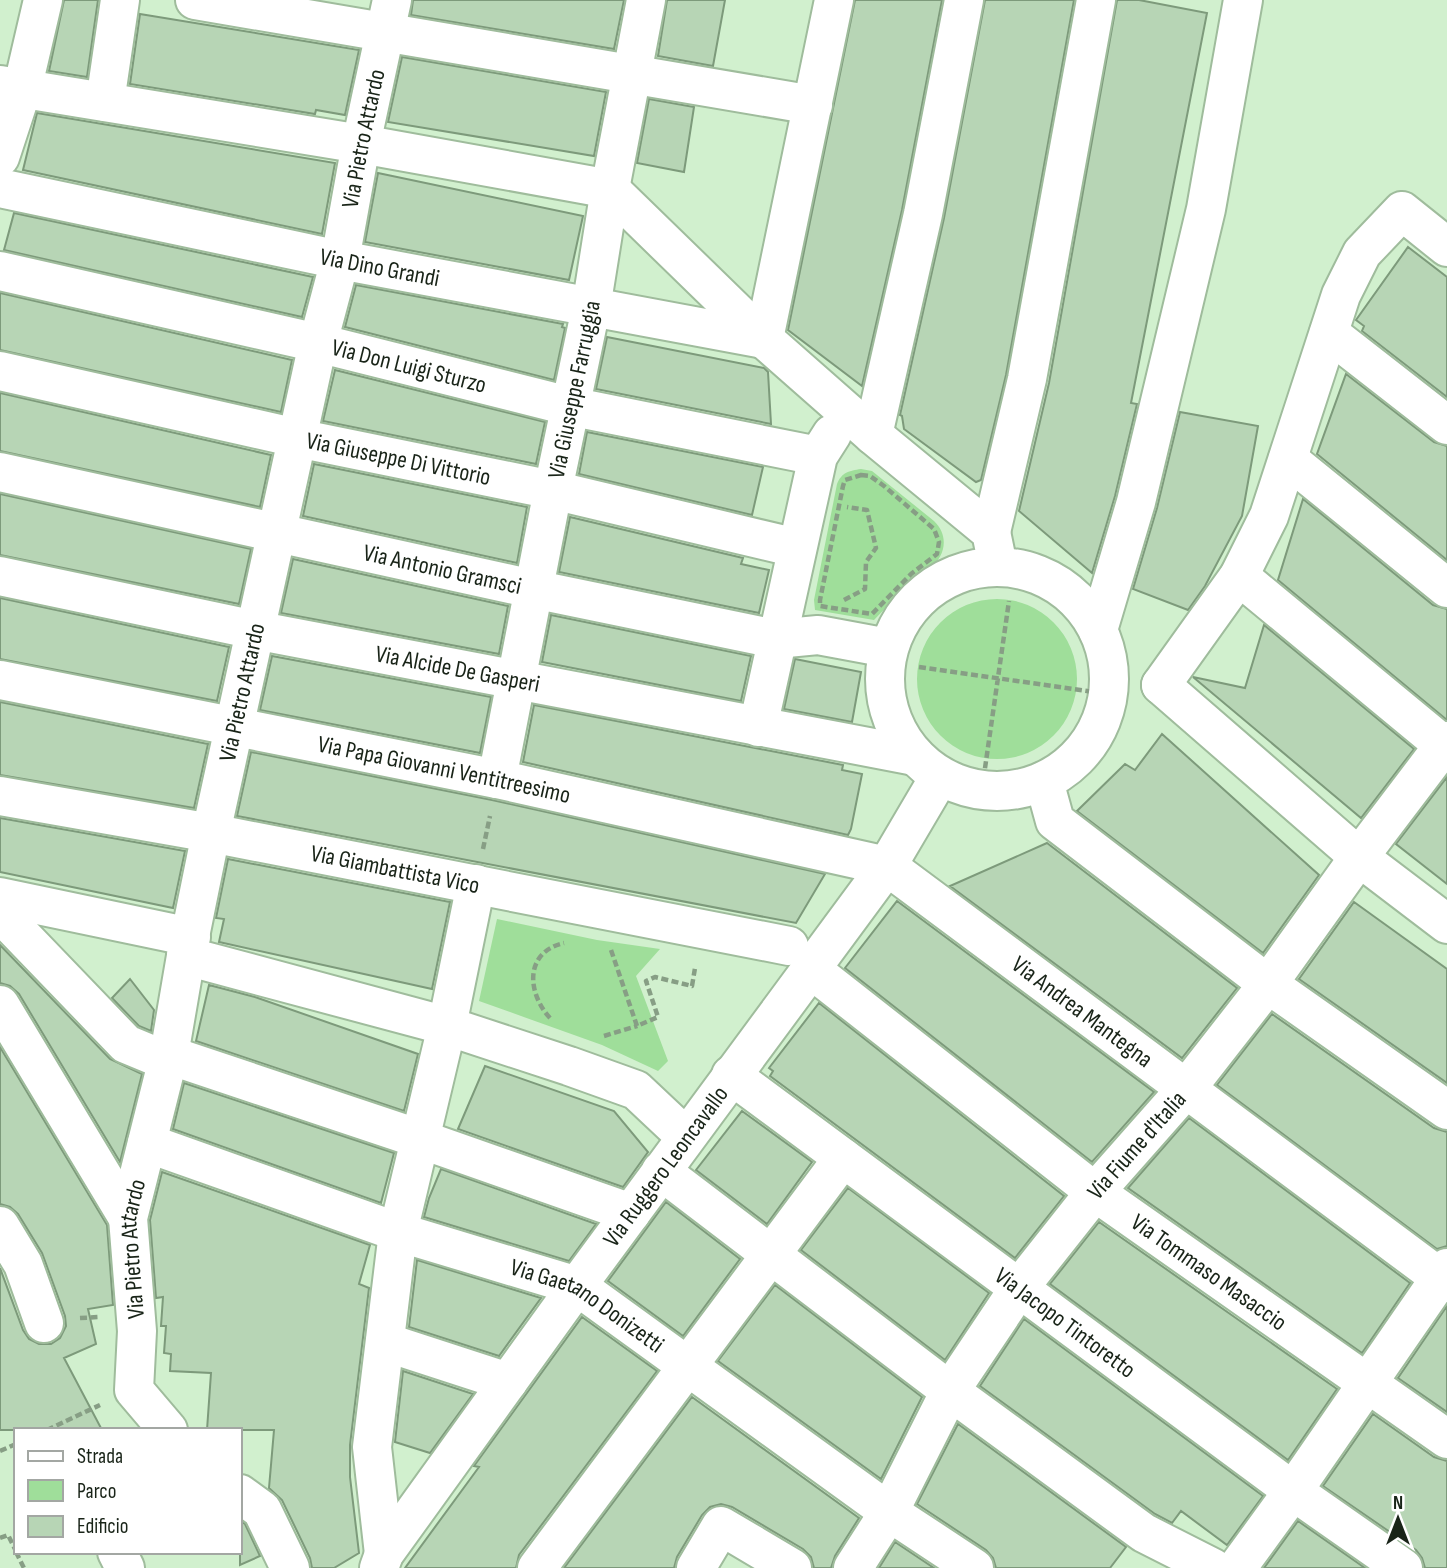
<svg xmlns="http://www.w3.org/2000/svg" width="1447" height="1568" viewBox="0 0 1447 1568" font-family="'Sofia Sans Condensed',sans-serif">
<style>
.green{fill:#9fde9a}
.building{fill:#b7d5b5;stroke:#7d9a7b;stroke-width:2}
.lines{fill:none;stroke-linecap:round;stroke-linejoin:round}
.minor-casing{stroke:#9fbc9c;stroke-width:42}
.path{stroke:#879e85;stroke-width:4.5;stroke-dasharray:7 3.5;stroke-linecap:butt}
.minor{stroke:#fff;stroke-width:38}
.labels{text-anchor:middle;dominant-baseline:central;stroke-width:5;stroke-linejoin:round;paint-order:stroke}
.street-label{font-size:24px;fill:#192418;stroke:#fff}
</style>
<rect width="100%" height="100%" fill="#d1f0ce"/>
<path class="green" d="M861 469 872 471 934 521C949 535 946 556 930 568 925 572 918 575 912 580 899 593 887 607 874 620L815 610 814 600 837 484C842 472 849 471 861 469Z
M917 679a80 80 0 1 1 160 0a80 80 0 1 1-160 0Z
M497 919 597 940 660 949 636 976 668 1061 658 1071 602 1045 479 1001Z"/>
<path class="building" d="M64 0H98L87 77 49 71Z
M413 0H624L614 49 411 15Z
M667 0H725L713 66 658 56Z
M855 0H942L902 210 862 386 788 330Z
M985 0H1074L1006 375 981 480 976 482 904 429 902 416 900 415 944 218Z
M1117 0H1139L1207 13 1131 403 1137 404 1115 496 1092 573 1019 511 1049 383Z
M140 14 359 50 345 115 316 110 315 114 130 84Z
M402 57 606 92 594 156 388 122Z
M649 99 694 107 684 172 637 163Z
M37 113 335 163 322 234 23 170Z
M378 173 583 216 569 280 365 242Z
M14 213 313 277 302 317 4 250Z
M1408 247 1447 277V397L1362 331 1364 326 1356 320Z
M356 285 563 324 562 327 565 328 554 380 345 327Z
M0 293 292 360 281 412 0 350Z
M607 337 764 368 768 372 771 424 596 389Z
M335 370 545 422 536 464 323 421Z
M1346 374 1434 442 1447 446V560L1317 454Z
M0 393 271 455 260 507 0 451Z
M1180 412 1258 426 1242 516 1205 586 1188 610 1133 589 1157 508Z
M587 432 763 467 752 515 579 474Z
M314 464 527 507 517 563 303 516Z
M0 494 251 549 239 604 0 555Z
M1303 499 1433 605 1447 609V720L1278 580Z
M570 517 743 558 741 564 769 570 759 613 559 572Z
M293 559 508 606 499 654 281 613Z
M0 598 229 647 217 701 0 659Z
M551 615 751 656 741 701 542 662Z
M1264 625 1414 749 1361 818 1193 677 1245 688Z
M272 656 491 697 480 753 260 710Z
M795 659 861 672 852 722 784 709Z
M0 702 208 744 194 808 0 775Z
M534 705 843 765 842 770 862 774 851 829 848 835 523 762Z
M1162 734 1319 875 1263 953 1077 811 1125 764 1135 770Z
M251 752 492 800 825 874 796 923 237 816Z
M1447 777V884L1396 844Z
M0 818 185 851 173 908 0 872Z
M1047 843 1237 988 1182 1058 950 886Z
M228 859 450 902 432 989 219 942 224 919 216 918Z
M897 901 1154 1092 1092 1162 845 968Z
M1354 902 1447 969V1083L1299 979Z
M0 945 110 1059 142 1074 120 1162 19 994 10 986 0 983Z
M130 979 154 1010 151 1031 139 1026 112 998Z
M209 985 255 997 418 1054 404 1111 196 1041Z
M819 1003 1064 1196 1015 1258 770 1076 773 1071 769 1068Z
M1272 1014 1434 1128 1447 1132V1246L1437 1249 1217 1085Z
M0 1047 107 1225 113 1305 88 1309 96 1344 64 1358 102 1430H0V1268L23 1330 29 1339 39 1344H51L60 1338 66 1326 65 1316 42 1253 18 1214 10 1207 0 1204Z
M485 1066 614 1111 648 1152 623 1187 458 1129Z
M184 1083 394 1153 381 1203 173 1129Z
M742 1111 812 1162 767 1224 696 1170Z
M1189 1118 1410 1283 1362 1353 1128 1188Z
M441 1169 596 1224 569 1261 424 1217 429 1198Z
M162 1172 370 1245 359 1284 369 1288 350 1445V1477L359 1553 334 1568H312L310 1558 282 1500 269 1488 274 1430H207L211 1373 170 1371 171 1354 164 1353 166 1326H161L163 1297 156 1298 150 1220Z
M848 1188 989 1293 945 1360 801 1250Z
M666 1202 740 1259 683 1336 608 1281Z
M1099 1222 1337 1389 1288 1460 1050 1284Z
M417 1260 541 1298 499 1356 409 1327Z
M775 1285 922 1397 881 1479 718 1361Z
M1447 1306V1412L1398 1378Z
M582 1317 657 1371 519 1555 516 1568H405L479 1467 474 1466Z
M1024 1319 1263 1496 1227 1545 1181 1511 1172 1523 1155 1514 980 1386Z
M403 1371 473 1394 430 1453 395 1442Z
M692 1397 859 1518 835 1556 831 1568H814L811 1557 803 1549 732 1507 721 1504 710 1507 702 1515 677 1557 674 1568H564Z
M1373 1414 1434 1457 1447 1461V1568H1425L1422 1558 1416 1550 1323 1486Z
M958 1424 1126 1547 1110 1568H996L993 1558 986 1550 917 1504Z
M240 1521 245 1524 260 1556 240 1565Z
M1298 1521 1365 1568H1264Z
M895 1542 934 1568H879Z"/>
<g class="lines">
<defs>
<g id="minor">
<path d="M195 0 813 105"/>
<path d="M0 85 361 144 610 189 764 339 873 435 991 532 998 566"/>
<path d="M105 102 120 0"/>
<path d="M0 157 22 90 43 0"/>
<path id="s1" d="M0 188 340 260 764 339 834 0"/>
<path id="s2" d="M0 271 318 343 569 406 818 456"/>
<path d="M1329 333 1447 425"/>
<path id="s3" d="M0 371 297 438 553 490 797 548"/>
<path d="M873 435 923 214 964 0"/>
<path d="M1288 459 1447 588"/>
<path id="s4" d="M0 472 533 589 776 639 818 635 888 648"/>
<path d="M991 532 1027 379 1096 0"/>
<circle cx="997" cy="679" r="112"/>
<path id="s5" d="M0 576 255 630 915 756"/>
<path d="M1239 576 1447 748"/>
<path d="M1098 630 1136 502 1206 209 1243 0"/>
<path id="s6" d="M0 680 497 779 887 866 1447 1283"/>
<path d="M1161 685 1239 576 1269 516 1341 295 1362 253 1402 211 1447 247"/>
<path d="M1161 685 1359 857 1447 924"/>
<path d="M758 727 818 456 832 434"/>
<path id="s7" d="M497 779 553 490 591 308 610 189 646 0"/>
<path d="M1044 781 1055 821 1268 984 1447 1110"/>
<path id="s8" d="M0 796 211 833 789 946"/>
<path d="M0 897 191 937"/>
<path d="M0 913 126 1044 167 1061"/>
<path d="M186 956 447 1026 569 1066 636 1090 686 1137"/>
<path id="s9" d="M812 970 1095 1192 1447 1439"/>
<path d="M0 1005 128 1218"/>
<path d="M169 1055 420 1139 631 1213"/>
<path id="s10" d="M731 1075 1293 1491 1403 1568"/>
<path id="s11" d="M147 1143 398 1232 577 1286 889 1512 974 1568"/>
<path d="M661 1171 950 1391 1144 1533 1213 1568"/>
<path d="M0 1226 23 1264 44 1323"/>
<path d="M385 1342 508 1382"/>
<path id="s12" d="M168 1430 134 1390 137 1331 128 1218 169 1055 186 956 211 833 318 343 340 260 361 144 392 0"/>
<path d="M240 1494 262 1510 290 1568"/>
<path d="M117 1552 125 1568"/>
<path d="M384 1554 372 1447 398 1232 447 1026 476 884"/>
<path id="s13" d="M379 1568 384 1554 577 1286 887 866 940 776"/>
<path d="M537 1568 843 1158"/>
<path d="M696 1568 721 1526 792 1568"/>
<path id="s14" d="M853 1568 889 1512 950 1391 1019 1288 1095 1192 1186 1089 1268 984 1359 857 1447 741"/>
<path d="M1237 1568 1293 1491 1447 1268"/>
</g>
</defs>
<use href="#minor" class="minor-casing"/>
<path class="path" d="M861 475 870 476 884 486 934 529 939 542 937 554 911 574 872 614 820 606V600L843 486 845 480Z
M844 600 865 589 866 562 876 548 867 510 847 507
M919 667 1108 694
M982 789 1009 601
M483 849 490 816
M611 950 637 1026 658 1017 646 981 655 977 692 986 695 968
M550 1018C527 993 524 952 564 943
M604 1036 637 1026
M80 1318 99 1317
M47 1430 100 1405
M0 1451 16 1444
M0 1538 8 1535 16 1551
M16 1552 24 1568"/>
<use href="#minor" class="minor"/>
</g>
<g class="labels">
<g class="street-label">
<text stroke="none"><textPath href="#s12" startOffset="1330">Via Pietro Attardo</textPath></text>
<text stroke="none"><textPath href="#s1" startOffset="388">Via Dino Grandi</textPath></text>
<text stroke="none"><textPath href="#s2" startOffset="420">Via Don Luigi Sturzo</textPath></text>
<text stroke="none"><textPath href="#s7" startOffset="397">Via Giuseppe Farruggia</textPath></text>
<text stroke="none"><textPath href="#s3" startOffset="408">Via Giuseppe Di Vittorio</textPath></text>
<text stroke="none"><textPath href="#s4" startOffset="453">Via Antonio Gramsci</textPath></text>
<text stroke="none"><textPath href="#s5" startOffset="467">Via Alcide De Gasperi</textPath></text>
<text stroke="none"><textPath href="#s12" startOffset="763">Via Pietro Attardo</textPath></text>
<text stroke="none"><textPath href="#s6" startOffset="453">Via Papa Giovanni Ventitreesimo</textPath></text>
<text stroke="none"><textPath href="#s8" startOffset="402">Via Giambattista Vico</textPath></text>
<text stroke="none"><textPath href="#s6" startOffset="1150">Via Andrea Mantegna</textPath></text>
<text stroke="none"><textPath href="#s14" startOffset="511">Via Fiume d'Italia</textPath></text>
<text stroke="none"><textPath href="#s13" startOffset="494">Via Ruggero Leoncavallo</textPath></text>
<text stroke="none"><textPath href="#s12" startOffset="194">Via Pietro Attardo</textPath></text>
<text stroke="none"><textPath href="#s9" startOffset="499">Via Tommaso Masaccio</textPath></text>
<text stroke="none"><textPath href="#s11" startOffset="471">Via Gaetano Donizetti</textPath></text>
<text stroke="none"><textPath href="#s10" startOffset="416">Via Jacopo Tintoretto</textPath></text>
</g>
</g>
<rect x="14" y="1428" width="228" height="126" fill="#ffffff" stroke="#a3a7a3" stroke-width="2"/>
<rect x="28" y="1451" width="35" height="10" fill="#ffffff" stroke="#a3a7a3" stroke-width="2"/>
<text x="77" y="1463" font-size="21" fill="#192418">Strada</text>
<rect x="28" y="1480" width="35" height="21" fill="#9fde9a" stroke="#a3a7a3" stroke-width="2"/>
<text x="77" y="1498" font-size="21" fill="#192418">Parco</text>
<rect x="28" y="1516" width="35" height="21" fill="#b7d5b5" stroke="#a3a7a3" stroke-width="2"/>
<text x="77" y="1533" font-size="21" fill="#192418">Edificio</text>
<g transform="translate(1398 1519)" stroke="#ffffff" stroke-width="5" paint-order="stroke">
<path d="M0-5L12 26L0 18L-12 26Z" fill="#192418"/>
<text y="-10" font-size="19" font-weight="bold" text-anchor="middle" fill="#192418">N</text>
</g>
</svg>
